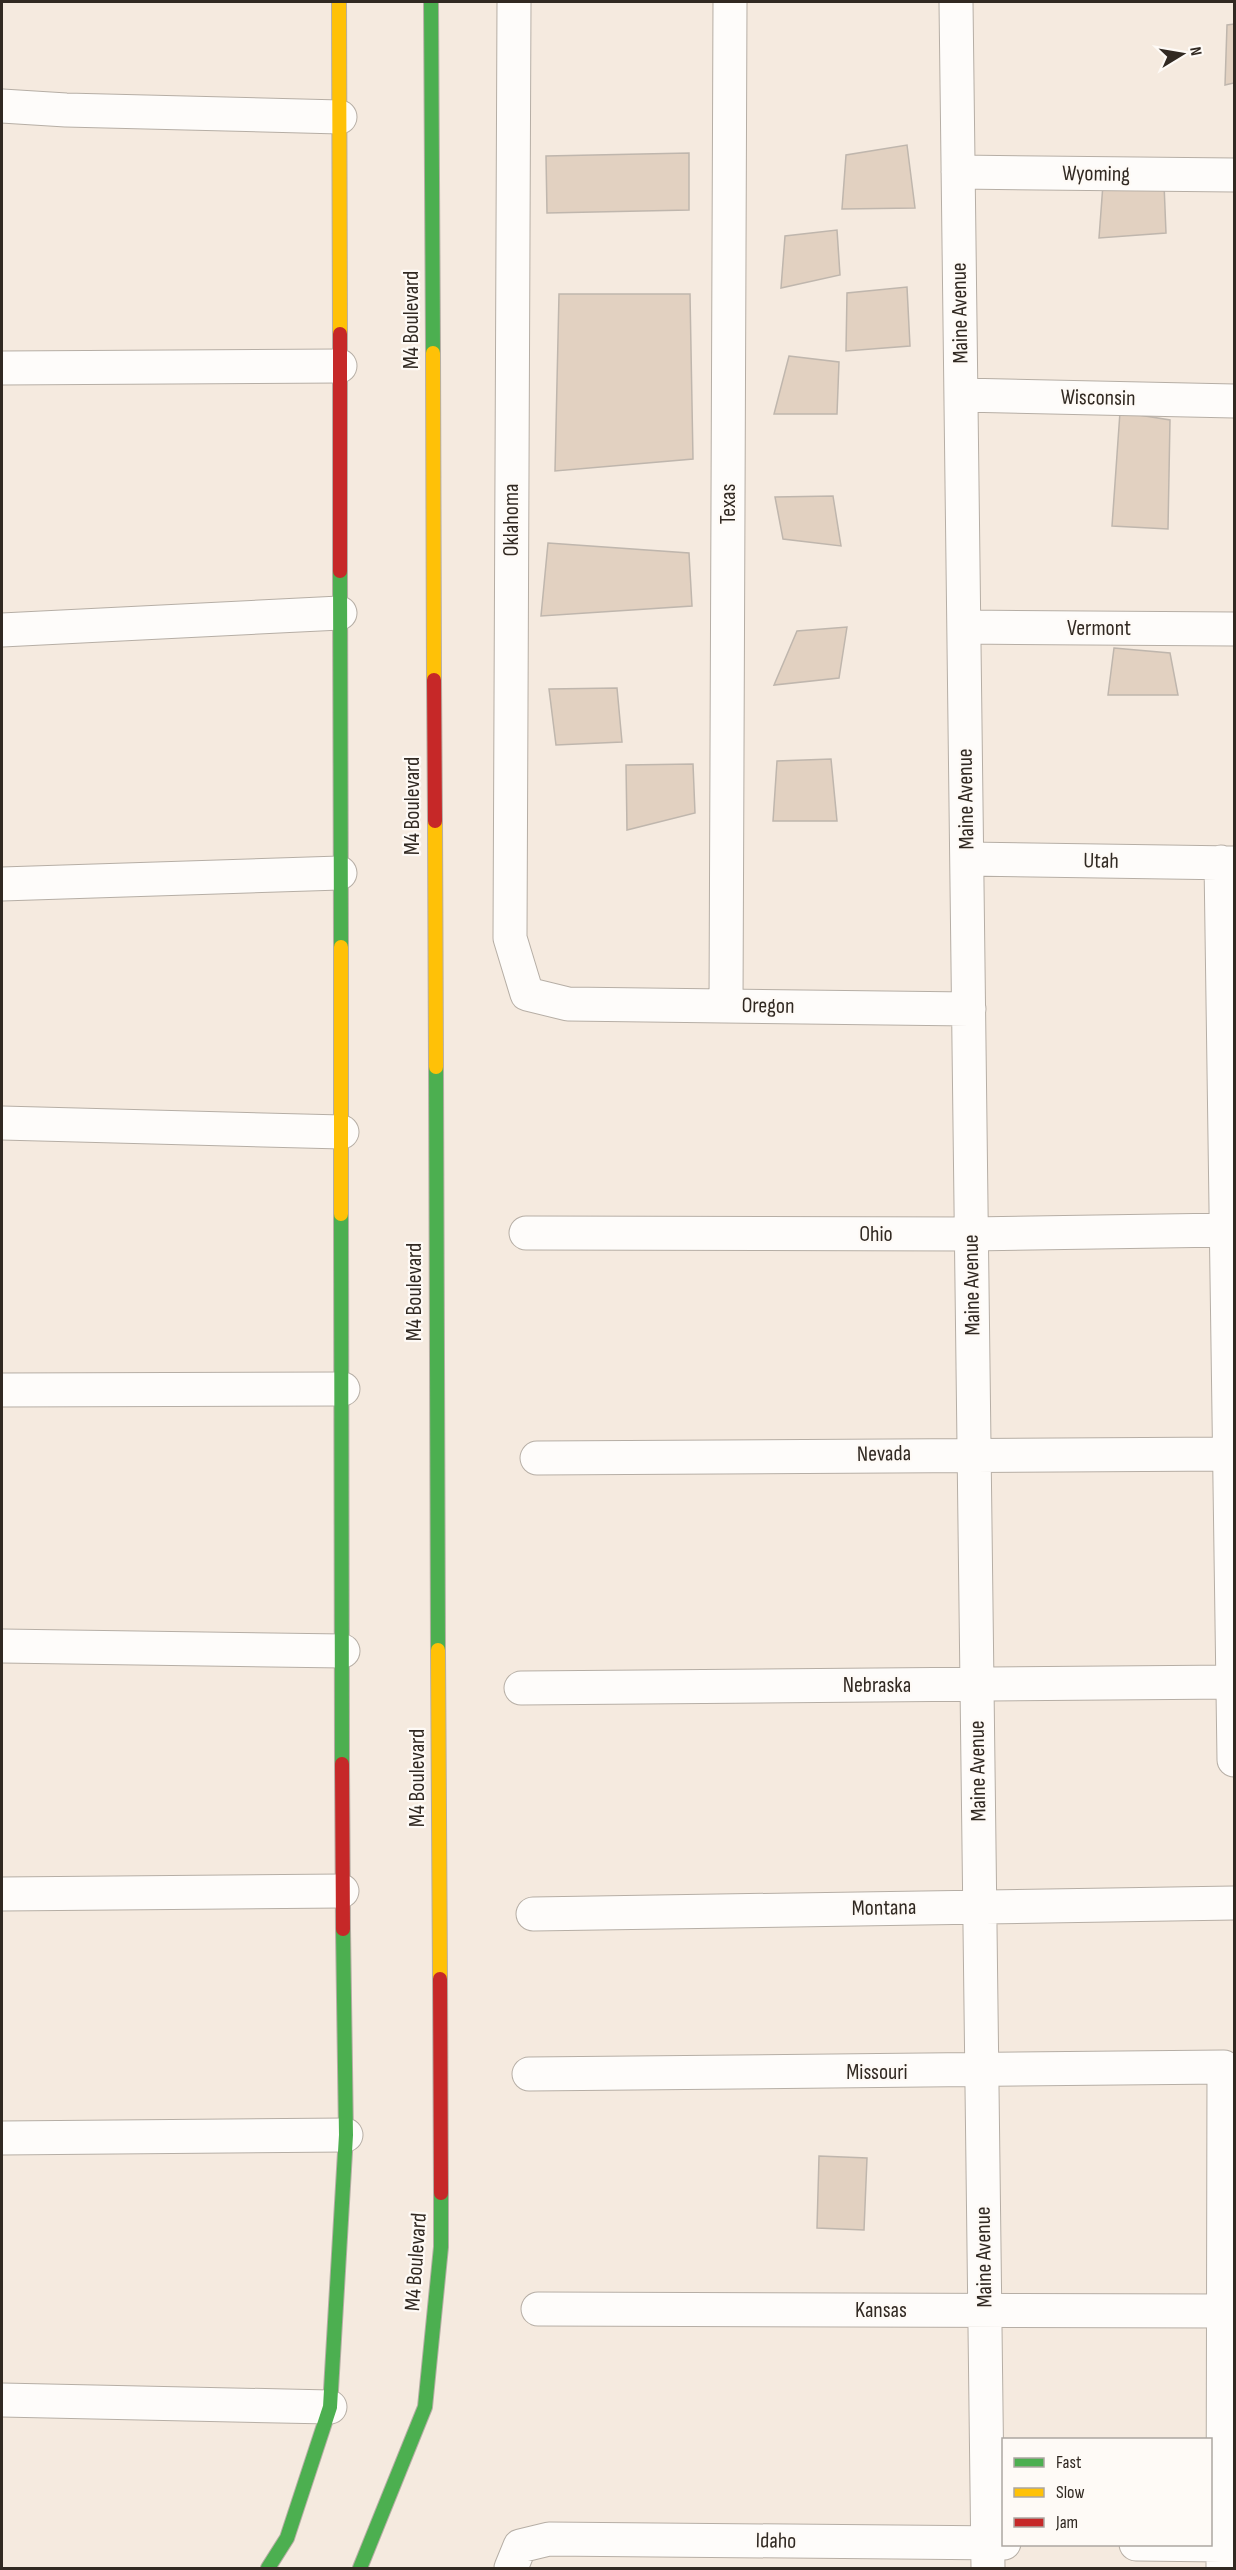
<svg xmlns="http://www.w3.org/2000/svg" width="1236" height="2570" viewBox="0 0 1236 2570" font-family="'Sofia Sans Condensed',sans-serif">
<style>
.building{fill:#e2d1c1;stroke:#bfb6ad;stroke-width:1.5}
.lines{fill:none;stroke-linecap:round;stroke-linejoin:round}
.street-casing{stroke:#b6aea5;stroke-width:35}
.fast-casing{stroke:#b6aea5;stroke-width:16}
.slow-casing{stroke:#b6aea5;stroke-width:16}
.jam-casing{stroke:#b6aea5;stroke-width:16}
.street{stroke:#fefcfa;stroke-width:33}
.fast{stroke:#4caf50;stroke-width:14}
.slow{stroke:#ffc107;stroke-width:14}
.jam{stroke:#c62828;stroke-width:14}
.labels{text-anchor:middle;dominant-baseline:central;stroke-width:4.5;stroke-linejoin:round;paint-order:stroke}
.street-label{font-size:22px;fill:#312922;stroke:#fefaf6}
</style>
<rect width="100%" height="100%" fill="#f5eadf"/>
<path class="building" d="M1234 24V83L1225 85 1227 25Z
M907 145 915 208 842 209 846 155Z
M689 153V210L547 213 546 156Z
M1103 184H1164L1166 233 1099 238Z
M837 230 840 275 781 288 785 236Z
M907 287 910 346 846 351 847 293Z
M559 294H690L693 459 555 471Z
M789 356 839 362 837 414H774Z
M1120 412 1170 420 1168 529 1112 526Z
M833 496 841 546 783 539 775 497Z
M548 543 689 553 692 606 541 616Z
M847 627 839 678 774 685 797 631Z
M1114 648 1170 653 1178 695H1108Z
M617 688 622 742 556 745 549 689Z
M831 759 837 821H773L777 761Z
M693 764 695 813 627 830 626 765Z
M819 2156 867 2158 864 2230 817 2228Z"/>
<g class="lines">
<defs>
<path id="street" d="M514 2 510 938 527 994 568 1004 969 1009
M956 2 988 2568
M2 106 66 110 340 117
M958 172 1234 175
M2 368 340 366
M961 395 1234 401
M964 627 1234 629
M2 630 340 613
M967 859 1234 863
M1221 862 1234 1760
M2 884 340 873
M726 1006 730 2
M2 1123 342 1132
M526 1233 971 1234 1227 1230
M2 1390 343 1389
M537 1458 1230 1454
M2 1646 343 1651
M521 1688 1233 1682
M2 1894 342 1891
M533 1914 1234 1903
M529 2074 1224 2067 1223 2568
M2 2138 346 2135
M538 2309 1223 2311
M2 2400 330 2407
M1136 2544 1223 2545
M511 2568 520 2546 549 2539 1004 2543"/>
<path id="fast" d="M431 2 433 353
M340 571 341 947
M436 1067 438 1650
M341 1214 342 1764
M268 2568 287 2538 330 2407 346 2135 343 1929
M360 2568 425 2407 441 2247V2193"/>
<path id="slow" d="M339 2 340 334
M433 353 434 680
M435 821 436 1067
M341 947V1214
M438 1650 440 1979"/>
<path id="jam" d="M340 334V571
M434 680 435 821
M342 1764 343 1929
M440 1979 441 2193"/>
</defs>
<use href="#street" class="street-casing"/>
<use href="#fast" class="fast-casing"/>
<use href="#slow" class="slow-casing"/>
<use href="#jam" class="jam-casing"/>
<use href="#street" class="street"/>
<use href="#fast" class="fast"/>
<use href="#slow" class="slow"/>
<use href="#jam" class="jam"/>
</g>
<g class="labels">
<g class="street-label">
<text transform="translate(1096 174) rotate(1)">Wyoming</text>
<text transform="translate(960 313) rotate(-91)">Maine Avenue</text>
<text transform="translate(411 320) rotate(-90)">M4 Boulevard</text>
<text transform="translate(1098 398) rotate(1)">Wisconsin</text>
<text transform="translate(728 504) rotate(-90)">Texas</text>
<text transform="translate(511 520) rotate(-90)">Oklahoma</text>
<text x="1099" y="628">Vermont</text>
<text transform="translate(966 799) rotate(-91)">Maine Avenue</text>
<text transform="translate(412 806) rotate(-90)">M4 Boulevard</text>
<text transform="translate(1101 861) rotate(1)">Utah</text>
<text transform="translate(768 1006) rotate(1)">Oregon</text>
<text x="876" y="1234">Ohio</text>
<text transform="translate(972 1285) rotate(-91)">Maine Avenue</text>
<text transform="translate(414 1292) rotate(-90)">M4 Boulevard</text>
<text transform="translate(884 1454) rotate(-1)">Nevada</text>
<text x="877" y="1685">Nebraska</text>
<text transform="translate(978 1771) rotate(-91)">Maine Avenue</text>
<text transform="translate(417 1778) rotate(-90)">M4 Boulevard</text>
<text transform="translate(884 1908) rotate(-1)">Montana</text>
<text x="877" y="2072">Missouri</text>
<text transform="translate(984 2257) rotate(-91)">Maine Avenue</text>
<text transform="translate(416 2262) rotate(-86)">M4 Boulevard</text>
<text x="881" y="2310">Kansas</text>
<text transform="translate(776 2541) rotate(1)">Idaho</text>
</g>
</g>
<rect width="1236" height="2570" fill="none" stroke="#312922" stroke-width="6"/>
<rect x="1002" y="2438" width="210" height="108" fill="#fefaf6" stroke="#aca6a1" stroke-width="1.5"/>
<rect x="1014" y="2458" width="30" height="9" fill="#4caf50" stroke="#aca6a1" stroke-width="1.5"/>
<text x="1056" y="2468" font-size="18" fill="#312922">Fast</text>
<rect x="1014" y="2488" width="30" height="9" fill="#ffc107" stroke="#aca6a1" stroke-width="1.5"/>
<text x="1056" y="2498" font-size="18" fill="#312922">Slow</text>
<rect x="1014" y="2518" width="30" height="9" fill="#c62828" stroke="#aca6a1" stroke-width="1.5"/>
<text x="1056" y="2528" font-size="18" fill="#312922">Jam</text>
<g transform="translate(1182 54) rotate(79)" stroke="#fefaf6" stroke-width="4.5" paint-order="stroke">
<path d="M0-4.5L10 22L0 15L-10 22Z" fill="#312922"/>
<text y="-9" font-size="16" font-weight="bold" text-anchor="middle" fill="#312922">N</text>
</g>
</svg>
